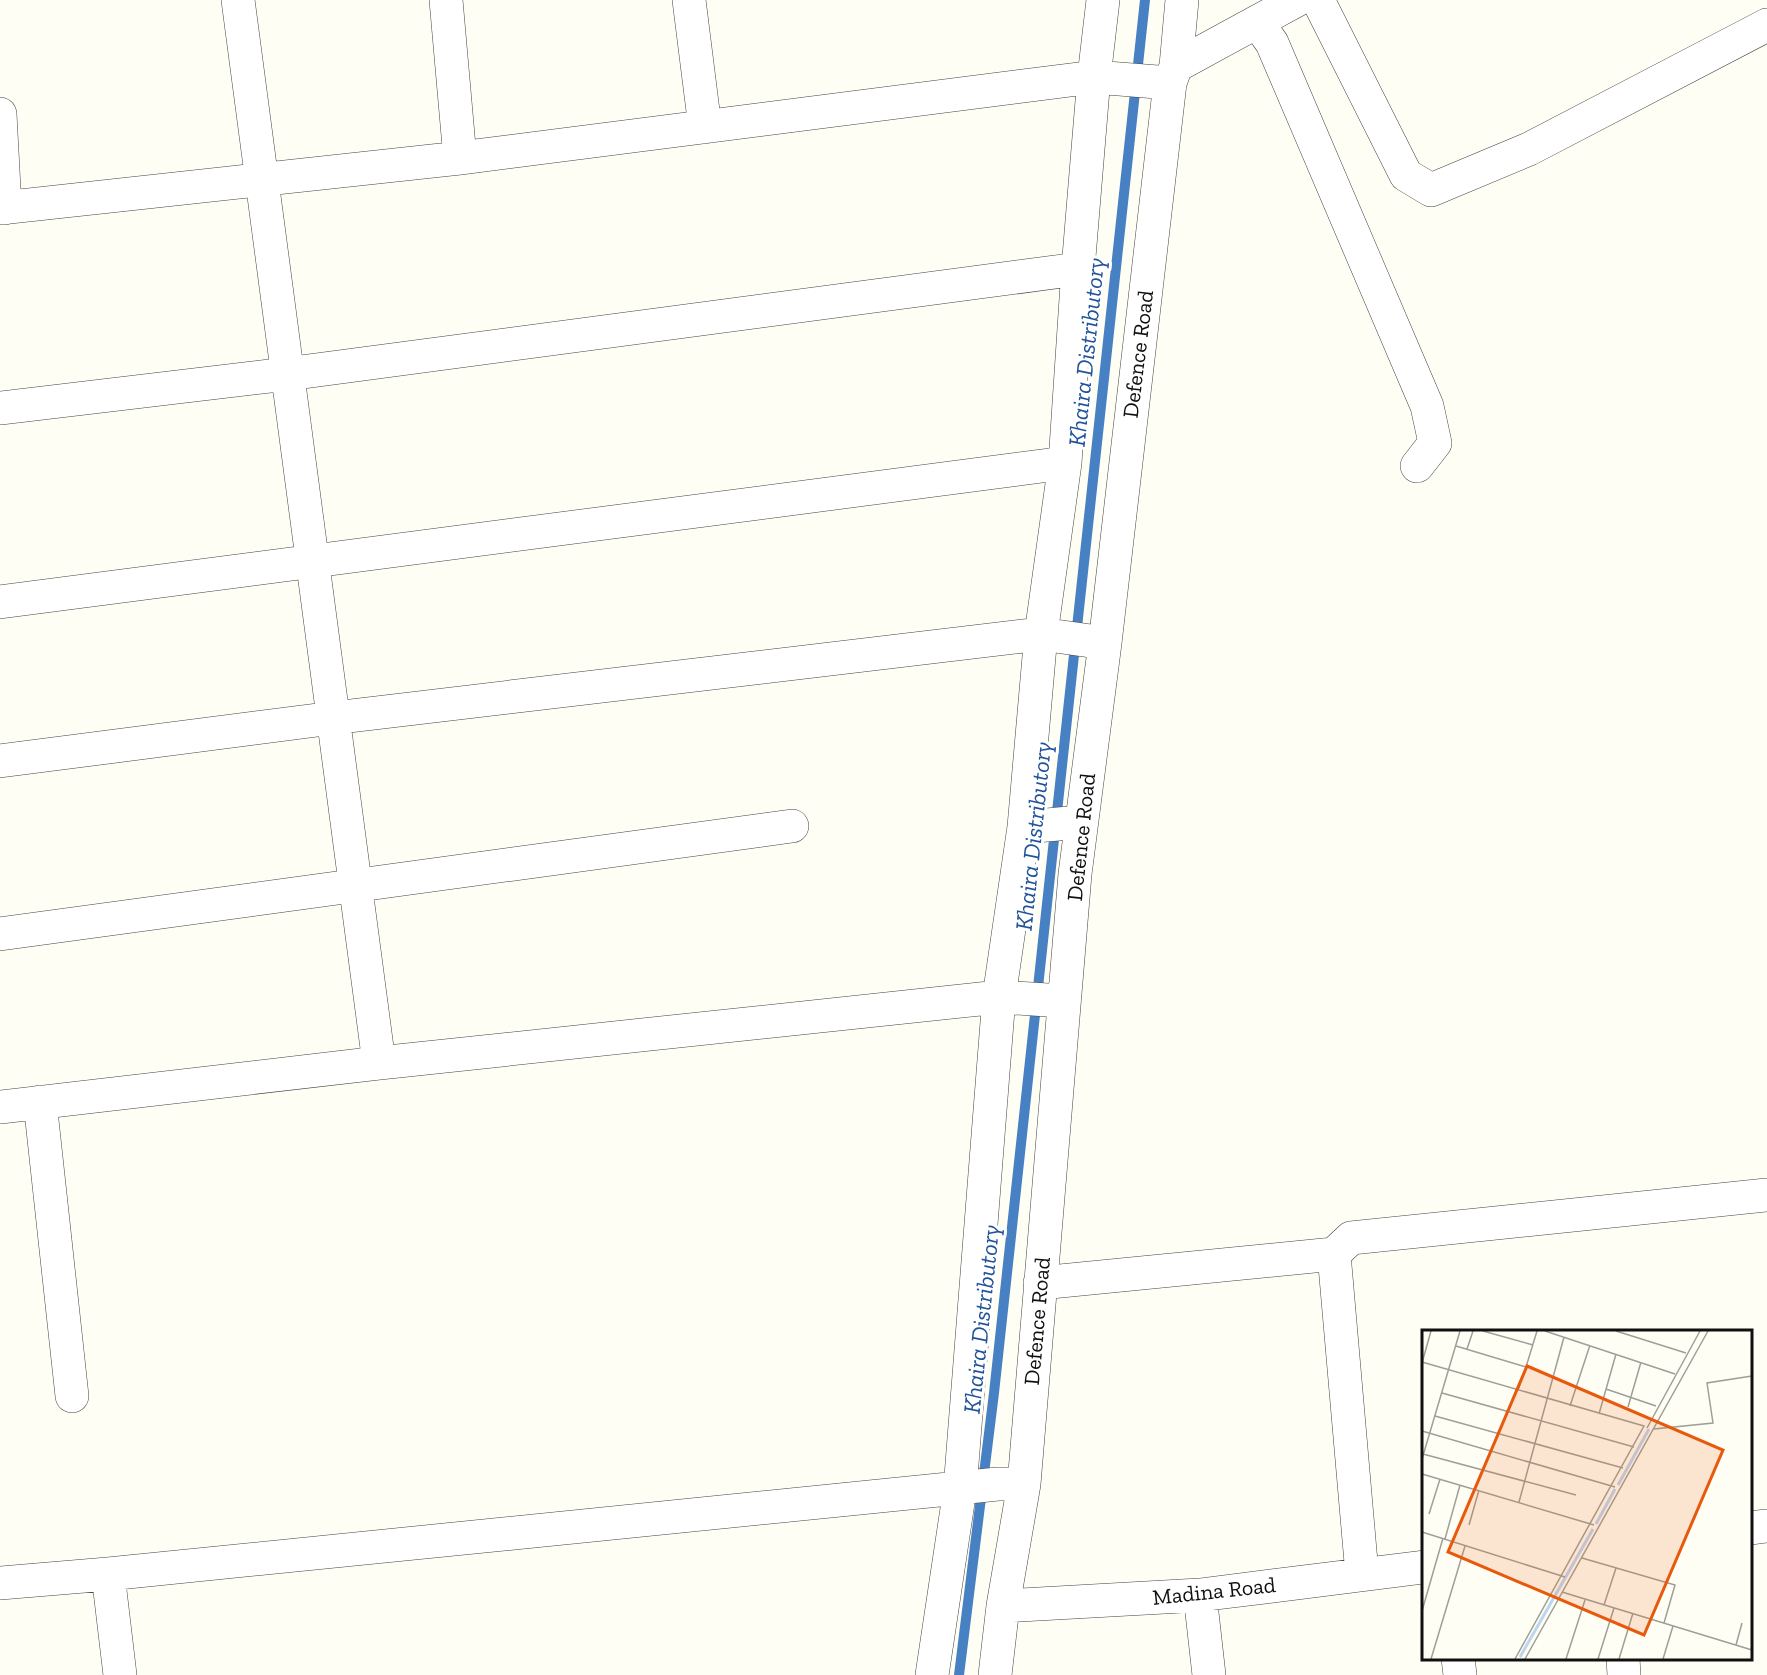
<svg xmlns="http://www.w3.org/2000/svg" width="1767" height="1675" viewBox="0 0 1767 1675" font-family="'Zilla Slab',serif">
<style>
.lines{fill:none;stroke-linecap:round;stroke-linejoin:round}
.stream{stroke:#4880c4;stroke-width:10}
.minor-casing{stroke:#434343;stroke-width:34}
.minor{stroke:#fff;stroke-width:33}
.labels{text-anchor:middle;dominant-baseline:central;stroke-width:6;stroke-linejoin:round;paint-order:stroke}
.street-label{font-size:22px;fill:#101010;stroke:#fff}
.water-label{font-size:24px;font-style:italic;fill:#225399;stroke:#fff}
.inset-river{fill:none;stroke:#bcd6f2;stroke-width:3}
.inset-road{fill:none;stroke:#9f9f99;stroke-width:1.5}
.view{fill:#e8590c;fill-opacity:0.15;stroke:#e8590c;stroke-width:3}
.inset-edge{fill:none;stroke:#101010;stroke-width:3}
</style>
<rect width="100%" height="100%" fill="#fefef4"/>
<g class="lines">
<path class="stream" d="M959 1675 994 1393 1145 0"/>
<defs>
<path id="minor" d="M238 0 379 1063
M446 0 460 158
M689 0 705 127
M1103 0 1094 77 1170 83
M1318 0 1406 175 1431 190 1529 149 1767 25
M1257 22 1272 43 1427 406 1435 443 1417 466
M1176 66 1297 0
M0 114 5 208
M0 208 460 158 1094 77 1078 269 1065 463 1041 634 1024 827 999 997 960 1489 932 1675
M0 408 287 374 1078 269
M0 602 1065 463
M0 761 333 718 1041 634 1105 643
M1024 827 1081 822
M0 934 792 826
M40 1102 72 1396
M0 1107 379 1063 999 997 1064 1001
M1334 1254 1362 1574
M1040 1283 1334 1254 1351 1238 1767 1195
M1750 1528 1767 1526
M108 1574 120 1675
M0 1583 108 1574 998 1484H1024
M1200 1595 1209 1675
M1003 1606 1200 1595 1424 1567
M1458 1658 1460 1675
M1623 1658 1624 1675
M995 1675 1003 1606 1024 1484 1075 874 1105 643 1170 83 1176 66 1182 0"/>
</defs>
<use href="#minor" class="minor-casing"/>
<use href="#minor" class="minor"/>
</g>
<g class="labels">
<g class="street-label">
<text transform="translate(1138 354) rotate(-83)">Defence Road</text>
<text transform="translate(1081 837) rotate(-84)">Defence Road</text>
<text transform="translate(1037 1321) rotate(-85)">Defence Road</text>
<text transform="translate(1214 1591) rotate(-6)">Madina Road</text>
</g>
<g class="water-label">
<text transform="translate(1086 352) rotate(-84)">Khaira Distributory</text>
<text transform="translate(1033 836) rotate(-84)">Khaira Distributory</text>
<text transform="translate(981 1319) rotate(-84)">Khaira Distributory</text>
</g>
</g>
<g transform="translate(1422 1330)">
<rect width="330" height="330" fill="#fefef4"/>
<path class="inset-river" d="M196 155 227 99M174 194 193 159M98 327 171 199"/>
<path class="inset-road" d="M61 1 111 15M123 1 253 44M194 1 264 23M34 16 104 37 96 60M45 19 51 1M0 32 222 96 93 329M0 33 9 1M104 37 115 1M184 59 234 76M20 63 212 117M148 76 168 15M206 77 219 32M177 84 194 24M13 86 201 138M225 98 278 1M232 99 291 93 285 53 330 46M0 101 193 157M1 124 154 165M0 129 38 1M0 144 172 195M97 172 142 7M7 184 18 149M47 195 57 160M0 202 143 247M23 209 38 155M160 228 253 255 242 293M140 262 330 320M182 275 194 238M0 281 21 208M314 315 320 293M9 329 43 216M103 329 286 1M144 329 163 270M176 329 192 278M197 329 211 283M241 329 251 296"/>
<path class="view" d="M105 36 301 120 222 305 26 222Z"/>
<rect width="330" height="330" class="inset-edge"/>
</g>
</svg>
